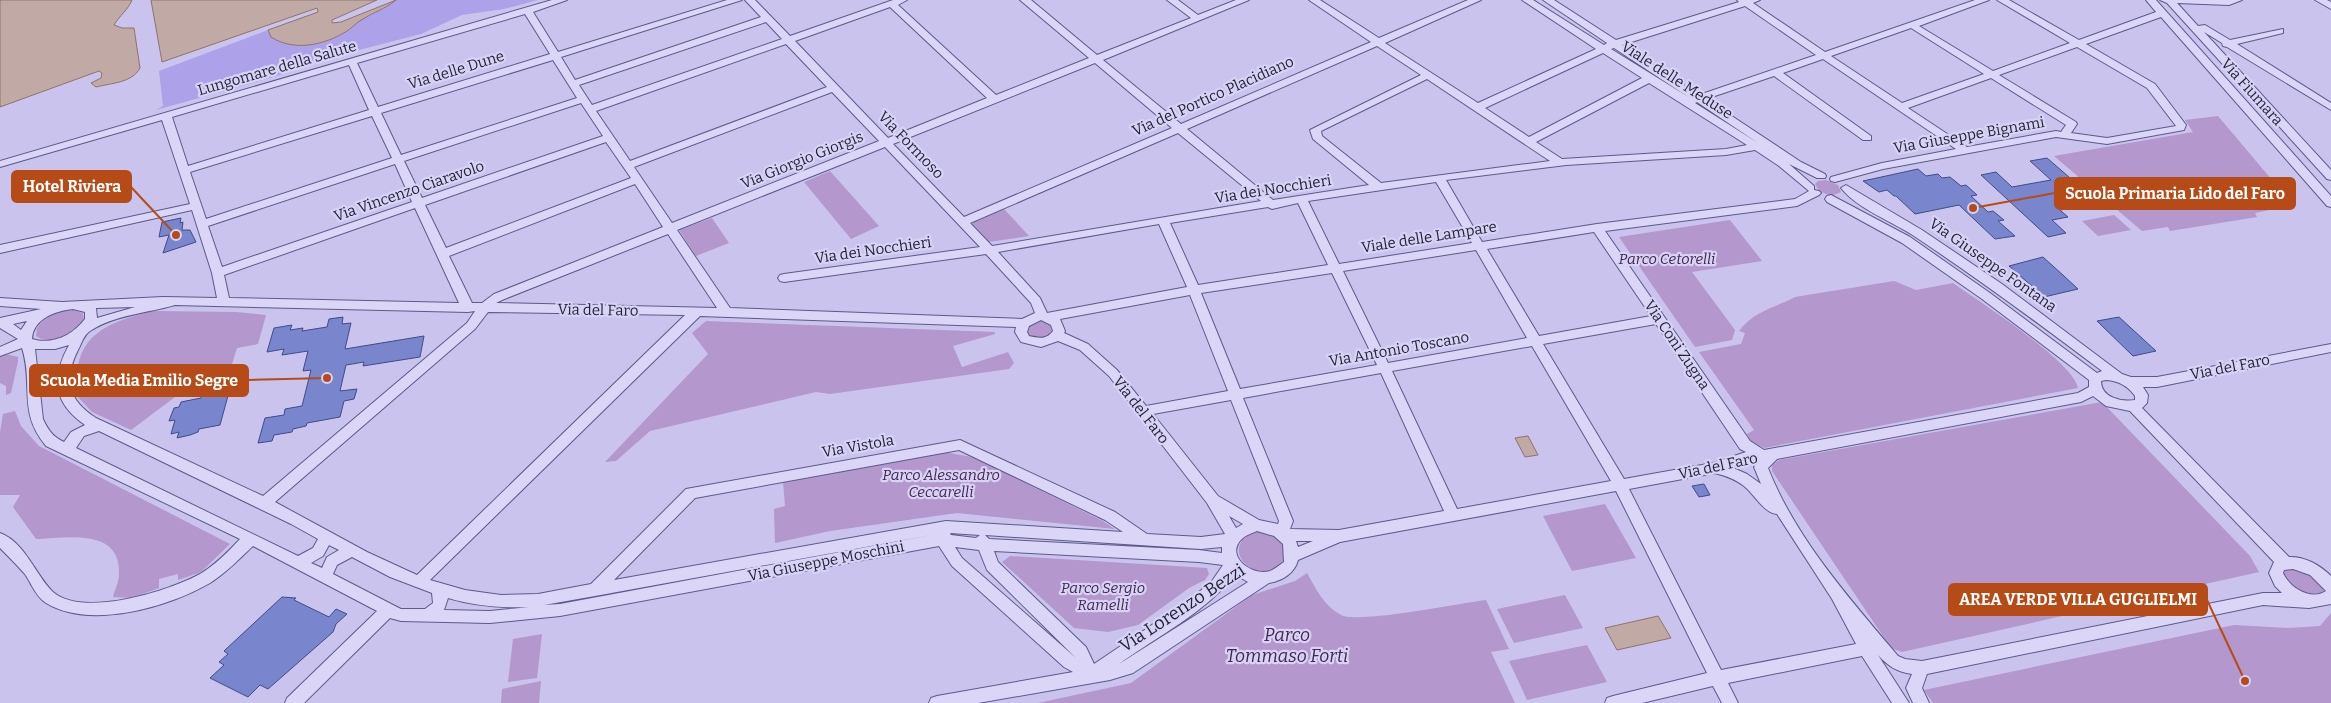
<svg xmlns="http://www.w3.org/2000/svg" width="2331" height="703" viewBox="0 0 2331 703" font-family="Bitter,serif">
<style>
.green{fill:#b497cc}
.sand{fill:#ada1e9}
.water{fill:#c1a9a5;stroke:#8f736c}
.building{fill:#7985cc;stroke:#404c87}
.lines{fill:none;stroke-linecap:round;stroke-linejoin:round}
.minor-casing{stroke:#5a5b88;stroke-width:2}
.minor{fill:#dbd6f8;fill-rule:evenodd}
.labels{text-anchor:middle;dominant-baseline:central;stroke-width:4.5;stroke-linejoin:round;paint-order:stroke}
.street-label{font-size:15px;fill:#1e2038;stroke:#d8d3f5}
.park-label{font-size:15px;font-style:italic;fill:#452554;stroke:#d8d3f5}
.near-street-label{font-size:18px;fill:#1e2038;stroke:#d8d3f5}
.near-park-label{font-size:18px;font-style:italic;fill:#452554;stroke:#d8d3f5}
.leader{fill:none;stroke:#b64b17;stroke-width:2}
.callout-dot{fill:#b64b17;stroke:#d8d3f5;stroke-width:2}
.callout{fill:#b64b17;stroke:#b64b17;stroke-width:2}
.callout-label{font-size:16px;text-anchor:middle;font-weight:bold;fill:#fff}
</style>
<rect width="100%" height="100%" fill="#c9c3ee"/>
<path class="green" d="M2218 116 2293 205 2255 213 2257 217 2170 231 2168 227 2142 231 2054 156 2193 132 2185 120Z
M830 171 879 226 851 239 804 182Z
M1826 180 1838 185 1841 192 1831 196 1819 191 1815 184 1818 181Z
M1004 209 1029 236 989 242 972 223Z
M2114 215 2131 230 2098 236 2082 221Z
M712 218 729 243 696 256 679 230Z
M1730 220 1762 261 1692 272 1735 330 1732 340 1695 347 1619 237Z
M1894 281 1916 290 1953 283C1978 301 2073 361 2078 388L1764 448 1751 442 1747 434 1754 430 1699 352 1741 344 1745 333 1739 331C1754 311 1774 308 1795 297Z
M73 310 83 313 84 321C75 334 51 347 36 336L37 328C45 316 59 311 73 310Z
M153 311 236 312 266 315 258 344 237 348 228 377 212 379 209 386 183 391 131 430 92 412 77 396C72 338 100 324 153 311Z
M706 321 995 332V334L953 346 962 367 1008 352 1014 363 1009 369 830 394 816 392 650 431 616 461 605 462 708 354 692 333Z
M1037 321H1045L1051 325 1052 331C1048 339 1036 341 1028 336L1027 327Z
M5 354 18 357V361L11 393 6 395V386L0 383V357Z
M2102 402 2250 556 2259 572 1902 652 1891 648 1772 471V465L1779 460Z
M15 411 21 426 39 446 230 544 201 572 178 580V574L159 579V588L132 598 113 597C115 589 119 582 119 574 121 527 66 538 36 539L13 507 20 495H0V432L3 414Z
M944 452 972 457 1101 520 1115 529 957 513 830 531 775 543 774 509 785 506 783 481Z
M1605 504 1636 558 1572 571 1543 516Z
M1258 531 1270 532 1285 544 1286 558C1262 594 1211 546 1258 531Z
M1010 556 1207 568 1209 574 1205 580 1189 588 1138 625 1108 632 1074 628 1002 562Z
M2291 568 2303 570 2323 585 2324 594 2305 597 2282 577 2283 572Z
M1307 573C1316 589 1324 606 1341 615 1358 624 1461 603 1486 600L1509 649 1491 652 1515 703H1038L1131 683 1252 595 1295 581Z
M1565 595 1583 628 1514 643 1497 609Z
M2331 613V703H1933L1924 690 2234 625 2288 628 2320 626Z
M542 634 537 678 508 682 513 639Z
M1587 645 1607 682 1527 700 1509 661Z
M541 681 539 703H501L502 689Z"/>
<path class="sand" d="M396 0H538L504 9 462 15 421 34 328 58 277 76 156 110 163 106 159 71 268 30 271 37C294 52 325 45 347 31 353 27 357 22 363 19 374 12 385 9 396 0Z"/>
<path class="water" d="M0 0H132C128 10 120 15 114 25L122 28H134L140 68C132 83 111 83 96 87L91 83 101 78 102 73 99 71 0 107Z
M151 0H377L332 20V23L341 22 396 0C385 9 374 12 363 19 357 22 353 27 347 31 325 45 294 52 271 37L268 30 318 12 317 8 162 62Z
M1528 436 1538 455 1525 457 1515 438Z
M1658 616 1671 638 1617 650 1605 628Z"/>
<path class="building" d="M2047 158 2099 203 2060 210 2068 217 2052 220 2066 233 2048 237 1981 175 1996 172 2012 187 2051 180 2030 161Z
M1918 169 1926 176 1938 174 1942 178 1950 177 1961 186 1966 185 1977 195 1971 196 1988 212 1993 211 2004 220 1998 221 2015 236 1995 239 1959 205 1915 214 1896 196H1894L1887 190 1879 192 1863 181Z
M181 218 180 223 183 222 182 230H190L196 242 163 253 169 235 159 237 162 222Z
M2043 257 2064 276 2078 289 2044 297 2009 266Z
M343 317 342 324 351 323 345 349 424 336 420 357 363 366 364 362 346 365 340 391 357 389 354 399 344 401 340 417 307 423 306 426 293 429 292 432 274 435 272 441 258 443 265 418 284 415 285 409 302 406 311 370 303 371 308 351 282 355 284 349 267 352 274 328 292 325 290 330 303 328 302 331 327 327 329 319Z
M2119 317 2156 351 2133 356 2097 321Z
M223 389 222 394 229 392 220 425 199 429 198 432 190 435 177 438 179 432 171 434 175 420 169 421 174 408 179 407 181 402 201 398 202 394Z
M1704 484 1710 495 1699 497 1692 486Z
M282 597 296 598 294 600 329 617 336 609 347 614 336 624 333 632 268 689 260 685 248 697 210 678 224 665 219 662 228 654 224 651Z"/>
<g class="lines">
<defs>
<path id="minor" d="M552 0H567L533 12 558 52 727 0H742L561 57 575 80 761 17 745 0H755L790 36 893 0H907L898 5 996 95 1089 58 1020 0H1031L1097 55 1191 18 1167 0H1178L1198 15 1236 0H1249L1103 60 1181 124 1371 42 1309 0H1320L1379 38 1468 0H1481L1385 43 1478 103 1596 49 1522 0H1533L1604 45 1607 43 1543 0H1554L1616 40 1739 2 1737 0H1760L1753 3 1825 52 1975 0H1989L1919 26 1993 71 2070 43 1997 0H2009L2079 40 2156 12 2146 0H2156L2331 196V207L2327 206 2161 17 2086 44 2155 84 2186 125 2184 130 2107 144 2056 137 1883 169 1835 182 1831 181 1830 179 1831 177 1882 163 1956 149 1823 59 1783 73 1871 136V140H1863L1774 76 1706 99 1801 162 1825 174 1826 176 1825 178H1817L1789 164 1814 186V190L1819 191 1821 193 1819 195 1797 206 1605 231 1750 441 1764 450 2078 393 2089 387V380L1982 299 1902 243 1827 202 1825 199 1827 196 1831 195 1910 237 1990 293 2097 373 2102 371C2041 325 1980 280 1917 238 1894 222 1857 209 1841 188L1846 185 1922 230 2002 284 2122 374 2131 377H2157L2331 344V352L2157 387H2143L2148 395 2147 403 2142 408 2289 557C2304 556 2320 565 2331 576V604L2309 608 2263 605 1927 674 1922 688 1929 703H1913L1906 688 1912 674C1897 672 1888 666 1878 655L1909 703H1892L1862 656 1728 683 1738 703H1722L1713 686 1642 703H1605L1607 698 1613 696 1707 673 1616 491 1340 542 1298 560C1295 573 1282 581 1269 583L1133 673 1110 680 978 703H929L931 698 937 696 1073 672 1064 667 952 566 939 546 560 616 490 623 401 621 390 618 304 703H285L287 698 377 611 253 546C239 559 226 573 210 583 169 607 90 630 46 603 35 596 31 582 24 573 16 564 8 556 0 548V533C25 542 36 576 53 592 83 618 169 591 200 574 215 565 228 552 240 539L46 446C17 411 34 385 22 348L0 356V347L18 339 0 328V318L41 309 0 306V298L62 302 163 297 217 298 212 273 192 210 0 253V245L190 204 162 120 0 167V161ZM1745 6 1816 55 1699 95 1622 45ZM890 7 987 98 888 138 795 41ZM525 14 550 54 378 107 357 63ZM766 22 782 39 592 105 579 85ZM1911 28 1984 74 1902 103 1831 56ZM786 44 827 87 630 161 596 111ZM1377 46 1421 75 1310 130 1313 139 1369 185 1273 200 1187 129ZM2077 47 2147 88 2176 126 2107 138 2071 133 2077 124 2076 122 1999 75ZM1614 48 1690 98 1611 49ZM1603 53 1642 78 1529 137 1485 108ZM553 60 577 98 401 155 381 113ZM1095 63 1172 128 964 217 893 144ZM349 65 369 110 188 166 172 117ZM1991 78 2066 125 2061 132 2056 131 1967 147 1908 108ZM1427 79 1550 161 1381 183 1322 136 1321 131ZM1649 83 1747 145 1726 149 1562 159 1536 142ZM832 92 879 141 672 223 634 167ZM1697 102 1758 143 1695 103ZM581 103 603 136 422 198 404 161ZM372 116 392 158 206 219 190 172ZM1178 133 1261 201 992 246 970 223ZM606 142 631 178 446 248 425 205ZM885 147 980 247 784 274 780 275 778 278 780 281 784 282 986 254 1031 303 1035 313 1022 319 730 308 677 230ZM1755 150 1779 166 1809 191 1795 199 1597 224 1482 242 1446 180 1566 165 1726 155ZM395 164 412 202 222 267 208 226ZM1436 182 1472 243 1339 264 1308 201ZM635 184 663 227 494 294 482 303H472L449 256ZM1298 203 1328 265 1198 285 1170 223 1268 207 1272 209ZM415 208 459 303 229 298 224 275ZM1159 224 1187 287 1047 313 1040 298 998 252ZM1594 232 1651 316 1539 336 1487 249ZM668 234 717 308 496 303 502 300ZM1476 250 1527 338 1388 363 1343 271ZM1332 273 1377 365 1240 389 1201 293ZM1190 295 1228 391 1146 406 1117 370 1088 344 1064 333 1065 331 1060 319ZM175 305 468 312 475 311 467 323 263 496 96 418C68 400 63 380 78 350 82 343 83 336 90 331 114 315 148 313 175 305ZM135 307 97 318 96 308ZM73 309 85 312V319C72 336 52 345 32 339 33 319 55 311 73 309ZM488 312 685 315 417 575 367 552 275 502 475 329ZM700 316 1016 327 1015 332 1021 342 1041 347 1058 341 1080 350 1109 376 1207 503 1225 534 1201 537 1147 534 1115 512 960 440 686 489 591 584 538 594 501 595 465 590 430 580ZM1041 320 1051 325 1053 331C1046 340 1039 338 1029 336L1027 332 1029 326ZM27 321 21 330 13 324ZM1656 324 1740 449 1746 452 1713 463 1624 479 1543 344ZM69 345C51 378 53 403 85 425L71 432 64 442C53 437 48 430 43 419L35 349H55ZM1532 346 1611 481 1457 509 1392 371ZM1381 373 1444 511 1339 530 1290 529 1293 521 1243 398ZM2106 380C2119 381 2128 386 2135 396V400C2122 402 2101 398 2101 381ZM2093 396 2106 406 2130 411 2274 562 2269 573 2275 586 2282 593H2263L1922 661 1905 659 1898 656C1850 599 1796 539 1768 468L1777 459 2081 402ZM1231 400 1279 521 1278 524 1259 520 1218 496 1153 414ZM99 431 291 524 318 539 313 548 298 556 76 448 84 436ZM959 450 1105 520 1123 532 946 521 614 580 695 498ZM1759 461 1754 467 1761 484 1747 474 1731 467ZM1715 473C1726 476 1735 479 1744 486 1754 494 1765 514 1777 514L1832 599 1856 644 1721 670 1629 489ZM1229 516 1243 524 1236 528ZM1257 531 1274 536 1283 544 1284 562C1279 565 1275 569 1270 571 1252 577 1223 555 1243 538 1246 535 1253 533 1257 531ZM950 533 980 535 976 538 951 535ZM937 534 560 604 544 605 595 596ZM985 535 1201 549 1222 547V553L1199 550 989 539ZM1296 541H1313L1298 547ZM329 545 339 550 327 557 322 568 311 563 323 556ZM955 547 979 550 987 570 1076 658 962 558ZM994 551 1199 562 1223 565 1212 581 1192 598 1094 664 1086 647 998 562ZM352 557 390 577 432 593 433 603 425 609H401L395 606 333 574 337 565ZM2293 569 2310 575 2326 591C2311 601 2290 588 2283 573L2284 570ZM1234 574 1248 582 1119 664C1153 639 1212 609 1234 574ZM448 598C475 606 501 608 529 607L490 611 444 610Z
M2160 0H2242L2229 5 2177 3 2198 26 2205 25 2230 40 2283 29V33L2237 44 2331 103V110L2227 47 2223 46 2222 43 2204 32 2331 170V180L2327 179 2167 3Z
M2315 0H2327L2331 2V9Z"/>
</defs>
<use href="#minor" class="minor-casing"/>
<use href="#minor" class="minor"/>
</g>
<g class="labels">
<g class="street-label">
<text transform="translate(277 68) rotate(-16)">Lungomare della Salute</text>
<text transform="translate(456 70) rotate(-17)">Via delle Dune</text>
<text transform="translate(1677 80) rotate(33)">Viale delle Meduse</text>
<text transform="translate(2252 92) rotate(48)">Via Fiumara</text>
<text transform="translate(1213 96) rotate(-24)">Via del Portico Placidiano</text>
<text transform="translate(1969 135) rotate(-10)">Via Giuseppe Bignami</text>
<text transform="translate(911 145) rotate(46)">Via Formoso</text>
<text transform="translate(802 160) rotate(-22)">Via Giorgio Giorgis</text>
<text transform="translate(1273 189) rotate(-9)">Via dei Nocchieri</text>
<text transform="translate(409 191) rotate(-19)">Via Vincenzo Ciaravolo</text>
<text transform="translate(1429 237) rotate(-9)">Viale delle Lampare</text>
<text transform="translate(873 250) rotate(-8)">Via dei Nocchieri</text>
<text transform="translate(1993 265) rotate(35)">Via Giuseppe Fontana</text>
<text transform="translate(598 310) rotate(1)">Via del Faro</text>
<text transform="translate(1677 345) rotate(56)">Via Coni Zugna</text>
<text transform="translate(1399 349) rotate(-10)">Via Antonio Toscano</text>
<text transform="translate(2230 367) rotate(-11)">Via del Faro</text>
<text transform="translate(1141 410) rotate(52)">Via del Faro</text>
<text transform="translate(858 446) rotate(-10)">Via Vistola</text>
<text transform="translate(1718 466) rotate(-12)">Via del Faro</text>
<text transform="translate(826 561) rotate(-11)">Via Giuseppe Moschini</text>
</g>
<g class="park-label">
<text x="1667" y="259">Parco Cetorelli</text>
<text x="941" y="475">Parco Alessandro<tspan x="941" dy="17">Ceccarelli</tspan></text>
<text x="1103" y="588">Parco Sergio<tspan x="1103" dy="17">Ramelli</tspan></text>
</g>
<g class="near-street-label">
<text transform="translate(1182 608) rotate(-33)">Via Lorenzo Bezzi</text>
</g>
<g class="near-park-label">
<text x="1287" y="635">Parco<tspan x="1287" dy="21">Tommaso Forti</tspan></text>
</g>
</g>
<path class="leader" d="M176 235L131 187M1973 208L2055 193M327 378L248 380M2245 681L2207 600"/>
<g class="callout-dot">
<circle cx="176" cy="235" r="5"/>
<circle cx="1973" cy="208" r="5"/>
<circle cx="327" cy="378" r="5"/>
<circle cx="2245" cy="681" r="5"/>
</g>
<g class="callout">
<rect x="12" y="171" width="119" height="31" rx="5"/>
<rect x="2055" y="178" width="240" height="31" rx="5"/>
<rect x="30" y="365" width="218" height="31" rx="5"/>
<rect x="1949" y="584" width="258" height="31" rx="5"/>
</g>
<g class="callout-label">
<text x="72" y="192">Hotel Riviera</text>
<text x="2175" y="199">Scuola Primaria Lido del Faro</text>
<text x="139" y="386">Scuola Media Emilio Segre</text>
<text x="2078" y="605">AREA VERDE VILLA GUGLIELMI</text>
</g>
</svg>
